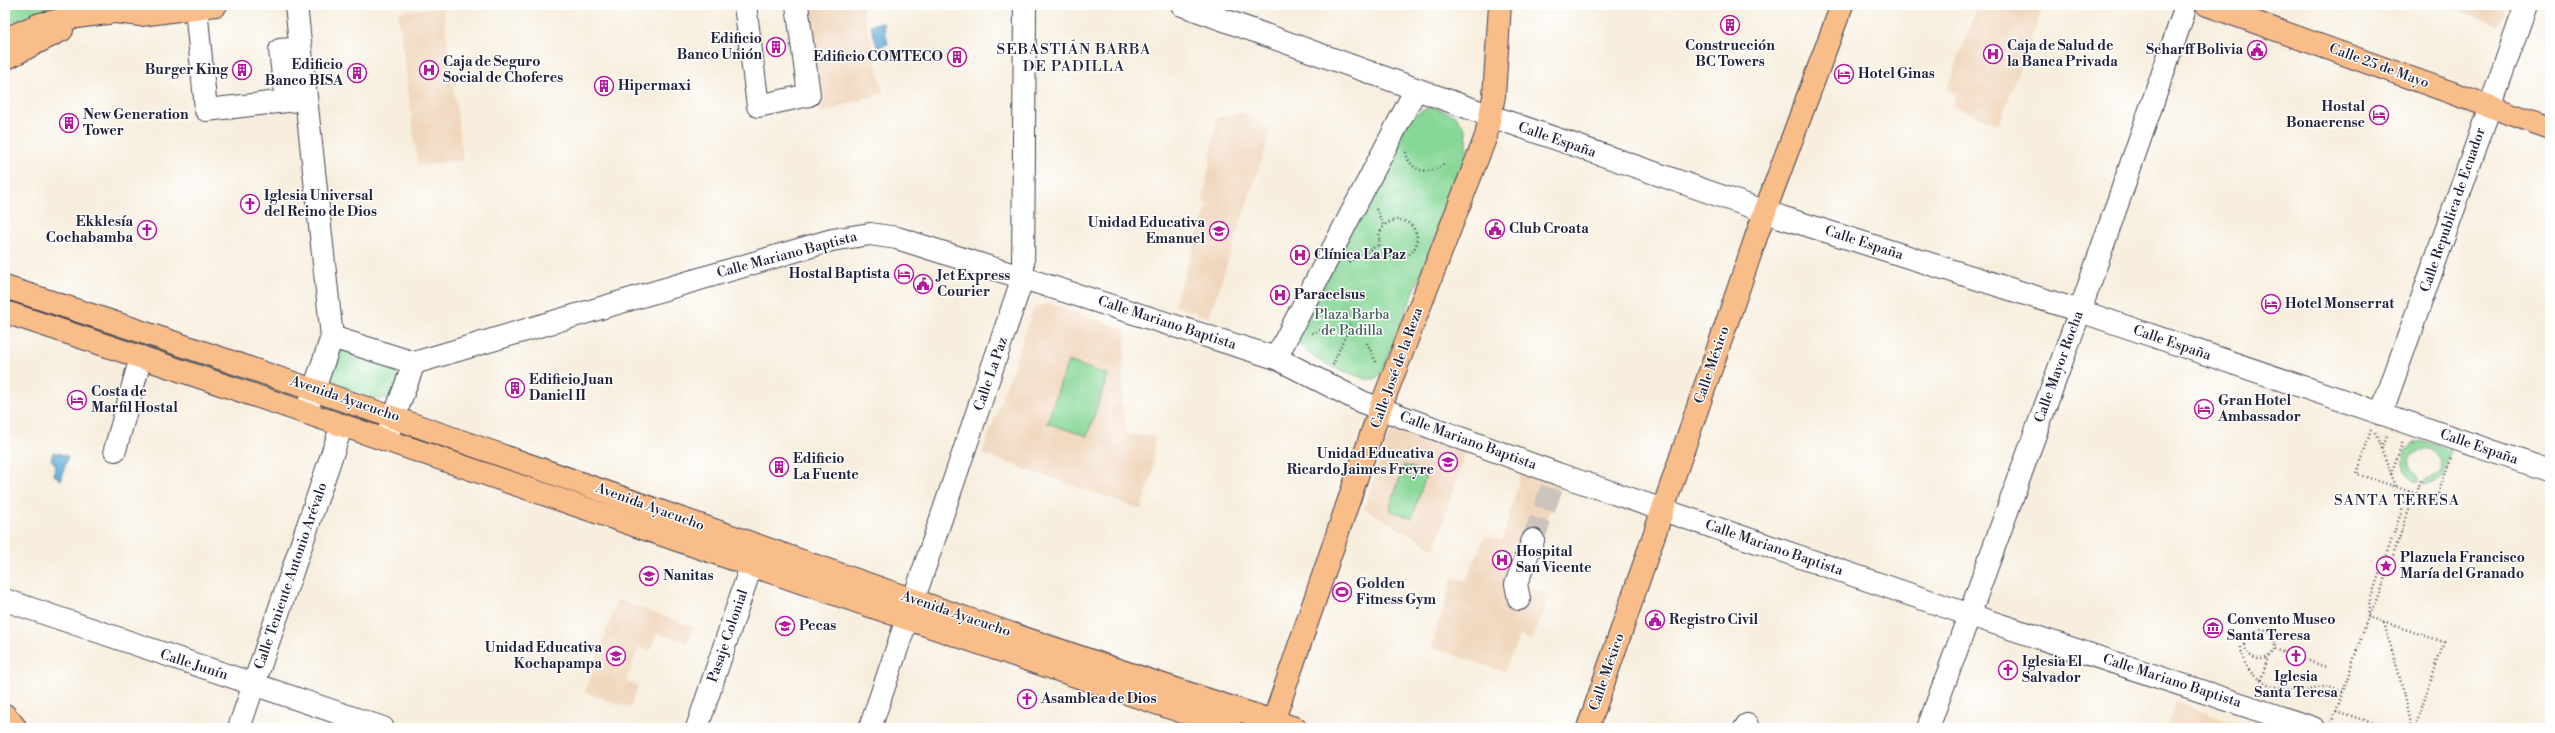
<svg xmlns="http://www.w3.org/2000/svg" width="2555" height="733" viewBox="0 0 2555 733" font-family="'Libre Bodoni',serif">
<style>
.built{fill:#f0d6bc}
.green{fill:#87d797;stroke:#547c69}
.water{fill:#5ba7d3;stroke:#3e6487}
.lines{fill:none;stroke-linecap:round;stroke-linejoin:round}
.minor-tunnel{stroke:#ccc5bd;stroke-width:22;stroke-dasharray:22 11;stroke-linecap:butt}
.minor-casing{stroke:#424153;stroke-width:24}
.major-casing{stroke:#424153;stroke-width:24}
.path{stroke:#424153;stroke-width:2.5;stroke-dasharray:1 3;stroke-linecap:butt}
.minor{stroke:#fff;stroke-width:22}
.major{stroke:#f8bd89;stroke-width:22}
.labels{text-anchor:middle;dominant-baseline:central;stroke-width:3;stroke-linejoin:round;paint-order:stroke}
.poi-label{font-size:14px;font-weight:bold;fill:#22223b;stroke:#fff;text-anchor:start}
.street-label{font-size:14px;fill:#22223b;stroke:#fff}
.park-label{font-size:14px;fill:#45615b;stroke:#fff}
.neighbourhood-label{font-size:15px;letter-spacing:1px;fill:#22223b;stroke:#fff}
</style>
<rect width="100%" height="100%" fill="#fff"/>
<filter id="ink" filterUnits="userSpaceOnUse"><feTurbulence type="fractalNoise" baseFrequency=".025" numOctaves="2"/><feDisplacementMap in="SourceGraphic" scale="8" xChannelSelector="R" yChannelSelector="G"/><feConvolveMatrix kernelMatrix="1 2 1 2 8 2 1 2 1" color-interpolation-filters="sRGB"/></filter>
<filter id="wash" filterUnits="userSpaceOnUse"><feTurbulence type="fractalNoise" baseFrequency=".012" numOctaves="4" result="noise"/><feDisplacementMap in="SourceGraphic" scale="16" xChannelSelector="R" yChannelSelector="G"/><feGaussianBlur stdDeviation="0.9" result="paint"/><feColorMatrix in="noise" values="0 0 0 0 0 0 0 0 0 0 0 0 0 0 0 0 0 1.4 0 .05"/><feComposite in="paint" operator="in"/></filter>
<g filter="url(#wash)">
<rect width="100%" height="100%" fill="#f7eedd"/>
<path class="built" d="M803 5H862L883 93 821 113Z
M1978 5H2044L1999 124 1952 106 1957 93 1947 89Z
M2445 5H2507L2499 26Z
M443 6 463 160 418 166 398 12Z
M1242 112 1272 128 1209 318 1174 305 1208 204 1203 202 1217 118Z
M1049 303 1126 330 1122 403 1127 434 1154 436 1153 474 1141 509 982 454 1034 307Z
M1394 428 1465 452 1435 549 1364 508 1388 436Z
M1521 473 1560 486 1520 583 1551 596 1531 641 1520 635 1504 672 1431 647 1453 577 1466 581 1485 536 1502 540Z
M617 600 694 627 688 644 657 633 650 651 639 647 626 681 638 686 630 708 585 692Z
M2175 702 2247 728H2166Z"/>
<path class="green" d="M5 5H89L49 10 5 24Z
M1430 107C1464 114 1472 129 1465 162L1381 374 1375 379H1366C1346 371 1302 360 1298 338L1407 118Z
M5 296 290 391 288 396 5 304Z
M343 350 394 367 400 379 392 397C375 404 334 390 328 372L336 354Z
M1068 361 1108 375 1087 436 1047 423Z
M328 404 377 421 375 426 326 409Z
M2421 441 2451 451 2441 478 2435 482 2423 484 2424 480 2438 474C2445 461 2438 449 2423 448L2411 456 2410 466 2419 478 2417 482C2399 473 2399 446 2421 441Z
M1404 465 1427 472 1412 518 1389 510Z"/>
<path class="water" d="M883 22 888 44 877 47 871 25Z
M53 452 68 456 61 480 54 475 55 464 51 460Z"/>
</g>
<g filter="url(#ink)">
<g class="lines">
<path class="minor-tunnel" d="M1533 540 1553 484"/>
<defs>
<path id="minor" d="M296 5 332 337 306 412
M745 5 758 106 809 95 797 5
M1182 5 1508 122 1781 217 2080 311 2550 471
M196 8 206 110 306 99
M286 101 280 50 300 48
M332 337 414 363 832 240 870 234 897 238 1276 358 1362 402 1558 474 1970 615 2313 728
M1276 358 1416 89
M2381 414 2526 5
M386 439 414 363
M115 450 141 357
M1519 599 1516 584 1533 540
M5 600 383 728
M239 728 342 425
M697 728 757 548
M870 728 1023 277 1025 5
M1745 728 1747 725
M1928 728 2080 311 2183 15 2185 5"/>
<path id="major" d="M2207 5 2550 128
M5 39 40 24 69 18 115 12 141 15 216 5
M5 59 62 30
M5 287C438 426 862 589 1295 728
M5 312C415 447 821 592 1231 728
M5 715 16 728
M1271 728 1380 409 1486 136 1494 96 1500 5
M1588 728 1765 211 1842 5"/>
</defs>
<use href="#minor" class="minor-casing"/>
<use href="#major" class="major-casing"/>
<path class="path" d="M1406 152C1409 172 1430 176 1444 164
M1376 209 1384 227
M1379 239a19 19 0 1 1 38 0a19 19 0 1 1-38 0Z
M1349 262 1380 244
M1312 333 1326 328
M1367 343 1376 362
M1333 365 1350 324
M2371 430 2357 474 2436 500 2451 458
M2375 433 2396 486
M2381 449 2386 436
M2391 474 2403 441
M2417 493 2421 479
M2369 615 2377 602 2415 493
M2368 617 2444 642 2415 728
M2384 623 2399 674 2411 728
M2245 644a15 15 0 1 1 30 0a15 15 0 1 1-30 0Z
M2272 633 2274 627
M2241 647C2243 681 2277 692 2307 690 2313 690 2322 686 2328 687 2333 688 2338 690 2343 692
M2275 649 2326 667
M2261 680 2268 657
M2336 711 2388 728
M2331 722 2333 721 2368 617 2370 600 2409 491"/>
<use href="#minor" class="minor"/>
<use href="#major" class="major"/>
</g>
</g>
<defs>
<symbol id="building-ring" viewBox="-11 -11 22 22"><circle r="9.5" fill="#fff" stroke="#b5179e" stroke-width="1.5"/><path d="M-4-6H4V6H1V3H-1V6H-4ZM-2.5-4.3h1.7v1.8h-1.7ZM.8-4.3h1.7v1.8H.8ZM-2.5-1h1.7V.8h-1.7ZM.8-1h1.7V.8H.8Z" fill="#b5179e"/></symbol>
<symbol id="civic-ring" viewBox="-11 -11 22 22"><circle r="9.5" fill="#fff" stroke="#b5179e" stroke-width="1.5"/><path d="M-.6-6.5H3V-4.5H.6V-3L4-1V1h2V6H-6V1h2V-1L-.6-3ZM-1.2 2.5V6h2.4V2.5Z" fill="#b5179e"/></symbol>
<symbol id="hospital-ring" viewBox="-11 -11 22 22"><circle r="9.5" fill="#fff" stroke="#b5179e" stroke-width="1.5"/><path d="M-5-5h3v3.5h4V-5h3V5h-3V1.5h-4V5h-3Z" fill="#b5179e"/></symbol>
<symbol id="hotel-ring" viewBox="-11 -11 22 22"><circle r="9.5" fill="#fff" stroke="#b5179e" stroke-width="1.5"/><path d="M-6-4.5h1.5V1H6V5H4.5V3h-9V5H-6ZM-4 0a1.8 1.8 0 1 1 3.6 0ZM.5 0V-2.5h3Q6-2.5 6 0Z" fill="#b5179e"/></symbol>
<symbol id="church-ring" viewBox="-11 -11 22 22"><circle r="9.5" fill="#fff" stroke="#b5179e" stroke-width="1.5"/><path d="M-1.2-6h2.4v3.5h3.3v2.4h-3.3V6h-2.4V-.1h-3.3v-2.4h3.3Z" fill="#b5179e"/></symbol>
<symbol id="school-ring" viewBox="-11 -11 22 22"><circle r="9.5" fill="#fff" stroke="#b5179e" stroke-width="1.5"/><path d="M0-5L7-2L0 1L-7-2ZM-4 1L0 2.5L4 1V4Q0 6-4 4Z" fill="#b5179e"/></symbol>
<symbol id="sight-ring" viewBox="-11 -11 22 22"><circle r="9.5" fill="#fff" stroke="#b5179e" stroke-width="1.5"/><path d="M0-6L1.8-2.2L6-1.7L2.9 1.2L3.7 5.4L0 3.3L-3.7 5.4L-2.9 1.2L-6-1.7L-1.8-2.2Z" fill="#b5179e"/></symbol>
<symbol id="stadium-ring" viewBox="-11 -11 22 22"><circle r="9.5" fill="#fff" stroke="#b5179e" stroke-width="1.5"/><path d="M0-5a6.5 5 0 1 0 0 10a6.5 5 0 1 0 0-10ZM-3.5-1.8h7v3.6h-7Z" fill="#b5179e"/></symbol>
<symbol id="museum-ring" viewBox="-11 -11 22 22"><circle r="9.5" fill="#fff" stroke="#b5179e" stroke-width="1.5"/><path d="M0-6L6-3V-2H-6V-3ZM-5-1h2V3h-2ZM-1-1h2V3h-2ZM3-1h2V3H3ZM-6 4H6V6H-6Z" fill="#b5179e"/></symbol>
</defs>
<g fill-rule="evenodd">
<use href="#building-ring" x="1719" y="14" width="22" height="22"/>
<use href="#building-ring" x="765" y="36" width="22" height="22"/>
<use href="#civic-ring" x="2246" y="39" width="22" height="22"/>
<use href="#hospital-ring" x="1982" y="43" width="22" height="22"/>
<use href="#building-ring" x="946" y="46" width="22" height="22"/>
<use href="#building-ring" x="231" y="59" width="22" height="22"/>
<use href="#hospital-ring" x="418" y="59" width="22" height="22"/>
<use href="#building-ring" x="346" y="62" width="22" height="22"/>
<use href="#hotel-ring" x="1833" y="63" width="22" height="22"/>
<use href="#building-ring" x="593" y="75" width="22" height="22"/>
<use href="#hotel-ring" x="2368" y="104" width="22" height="22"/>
<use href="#building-ring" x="58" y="112" width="22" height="22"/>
<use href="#church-ring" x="239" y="193" width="22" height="22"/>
<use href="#civic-ring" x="1484" y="218" width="22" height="22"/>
<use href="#church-ring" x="136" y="219" width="22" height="22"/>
<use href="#school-ring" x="1208" y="220" width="22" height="22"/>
<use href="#hospital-ring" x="1289" y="244" width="22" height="22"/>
<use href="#hotel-ring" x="893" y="263" width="22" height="22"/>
<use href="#civic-ring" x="912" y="273" width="22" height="22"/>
<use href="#hospital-ring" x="1269" y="284" width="22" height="22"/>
<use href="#hotel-ring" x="2260" y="293" width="22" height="22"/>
<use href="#building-ring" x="504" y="377" width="22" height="22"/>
<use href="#hotel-ring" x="66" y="389" width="22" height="22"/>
<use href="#hotel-ring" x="2193" y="398" width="22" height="22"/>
<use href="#school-ring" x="1437" y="451" width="22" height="22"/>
<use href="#building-ring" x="768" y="456" width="22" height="22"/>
<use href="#hospital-ring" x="1491" y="549" width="22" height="22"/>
<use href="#sight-ring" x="2375" y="555" width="22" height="22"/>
<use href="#school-ring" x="638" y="565" width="22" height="22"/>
<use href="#stadium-ring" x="1331" y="581" width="22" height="22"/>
<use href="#civic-ring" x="1644" y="609" width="22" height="22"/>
<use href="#school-ring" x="774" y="615" width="22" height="22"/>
<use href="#museum-ring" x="2202" y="617" width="22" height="22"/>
<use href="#school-ring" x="605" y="645" width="22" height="22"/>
<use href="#church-ring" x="2285" y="645" width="22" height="22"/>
<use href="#church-ring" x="1997" y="659" width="22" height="22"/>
<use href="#church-ring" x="1016" y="688" width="22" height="22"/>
</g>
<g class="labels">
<g class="poi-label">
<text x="762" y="39" text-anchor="end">Edificio<tspan x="762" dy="16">Banco Unión</tspan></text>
<text x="1730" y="46" text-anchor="middle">Construcción<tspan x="1730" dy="16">BC Towers</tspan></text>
<text x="2007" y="46">Caja de Salud de<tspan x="2007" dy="16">la Banca Privada</tspan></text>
<text x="2243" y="50" text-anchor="end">Scharff Bolivia</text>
<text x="943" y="57" text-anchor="end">Edificio COMTECO</text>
<text x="443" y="62">Caja de Seguro<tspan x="443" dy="16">Social de Choferes</tspan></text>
<text x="343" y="65" text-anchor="end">Edificio<tspan x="343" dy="16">Banco BISA</tspan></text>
<text x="228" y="70" text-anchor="end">Burger King</text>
<text x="1858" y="74">Hotel Ginas</text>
<text x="618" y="86">Hipermaxi</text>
<text x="2365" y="107" text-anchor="end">Hostal<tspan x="2365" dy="16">Bonaerense</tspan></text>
<text x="83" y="115">New Generation<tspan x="83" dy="16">Tower</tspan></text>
<text x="264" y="196">Iglesia Universal<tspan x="264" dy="16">del Reino de Dios</tspan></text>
<text x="133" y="222" text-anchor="end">Ekklesía<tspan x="133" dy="16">Cochabamba</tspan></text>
<text x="1205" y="223" text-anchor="end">Unidad Educativa<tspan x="1205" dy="16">Emanuel</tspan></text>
<text x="1509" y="229">Club Croata</text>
<text x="1314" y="255">Clínica La Paz</text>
<text x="890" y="274" text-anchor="end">Hostal Baptista</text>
<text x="937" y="276">Jet Express<tspan x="937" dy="16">Courier</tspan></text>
<text x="1294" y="295">Paracelsus</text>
<text x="2285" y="304">Hotel Monserrat</text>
<text x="529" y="380">Edificio Juan<tspan x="529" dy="16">Daniel II</tspan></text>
<text x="91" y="392">Costa de<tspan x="91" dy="16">Marfil Hostal</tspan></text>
<text x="2218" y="401">Gran Hotel<tspan x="2218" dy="16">Ambassador</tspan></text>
<text x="1434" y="454" text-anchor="end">Unidad Educativa<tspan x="1434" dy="16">Ricardo Jaimes Freyre</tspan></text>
<text x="793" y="459">Edificio<tspan x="793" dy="16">La Fuente</tspan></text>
<text x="1516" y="552">Hospital<tspan x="1516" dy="16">San Vicente</tspan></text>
<text x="2400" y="558">Plazuela Francisco<tspan x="2400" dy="16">María del Granado</tspan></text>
<text x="663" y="576">Nanitas</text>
<text x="1356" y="584">Golden<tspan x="1356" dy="16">Fitness Gym</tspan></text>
<text x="1669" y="620">Registro Civil</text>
<text x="2227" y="620">Convento Museo<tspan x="2227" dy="16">Santa Teresa</tspan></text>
<text x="799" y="626">Pecas</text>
<text x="602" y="648" text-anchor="end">Unidad Educativa<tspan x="602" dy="16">Kochapampa</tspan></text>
<text x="2022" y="662">Iglesia El<tspan x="2022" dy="16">Salvador</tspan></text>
<text x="2296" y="677" text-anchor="middle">Iglesia<tspan x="2296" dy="16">Santa Teresa</tspan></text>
<text x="1041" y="699">Asamblea de Dios</text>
</g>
<g class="street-label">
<text transform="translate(2379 66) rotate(20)">Calle 25 de Mayo</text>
<text transform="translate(1557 140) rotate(19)">Calle España</text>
<text transform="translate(2453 210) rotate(-71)">Calle Republica de Ecuador</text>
<text transform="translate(1864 243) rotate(18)">Calle España</text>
<text transform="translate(787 255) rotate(-15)">Calle Mariano Baptista</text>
<text transform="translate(1167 323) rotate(18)">Calle Mariano Baptista</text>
<text transform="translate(2172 343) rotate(19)">Calle España</text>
<text transform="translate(1712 365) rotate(-71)">Calle México</text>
<text transform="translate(2059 367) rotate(-70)">Calle Mayor Rocha</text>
<text transform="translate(1397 368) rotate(-70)">Calle José de la Reza</text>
<text transform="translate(991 374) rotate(-71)">Calle La Paz</text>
<text transform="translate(345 399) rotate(19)">Avenida Ayacucho</text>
<text transform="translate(1468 441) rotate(20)">Calle Mariano Baptista</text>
<text transform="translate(2479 447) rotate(19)">Calle España</text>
<text transform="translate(650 507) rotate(20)">Avenida Ayacucho</text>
<text transform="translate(1774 548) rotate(19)">Calle Mariano Baptista</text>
<text transform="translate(291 576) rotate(-71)">Calle Teniente Antonio Arévalo</text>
<text transform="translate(956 614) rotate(19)">Avenida Ayacucho</text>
<text transform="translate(728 636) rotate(-71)">Pasaje Colonial</text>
<text transform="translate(194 665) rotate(18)">Calle Junín</text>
<text transform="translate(1607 672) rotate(-71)">Calle México</text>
<text transform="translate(2172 681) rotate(18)">Calle Mariano Baptista</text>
</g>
<g class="park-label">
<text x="1352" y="315">Plaza Barba<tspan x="1352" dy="16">de Padilla</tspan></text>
</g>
<g class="neighbourhood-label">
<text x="1074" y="49">SEBASTIÁN BARBA<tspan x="1074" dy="17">DE PADILLA</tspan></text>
<text x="2397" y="500">SANTA TERESA</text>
</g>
</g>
<rect width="2555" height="733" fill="none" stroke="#fff" stroke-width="20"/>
</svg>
